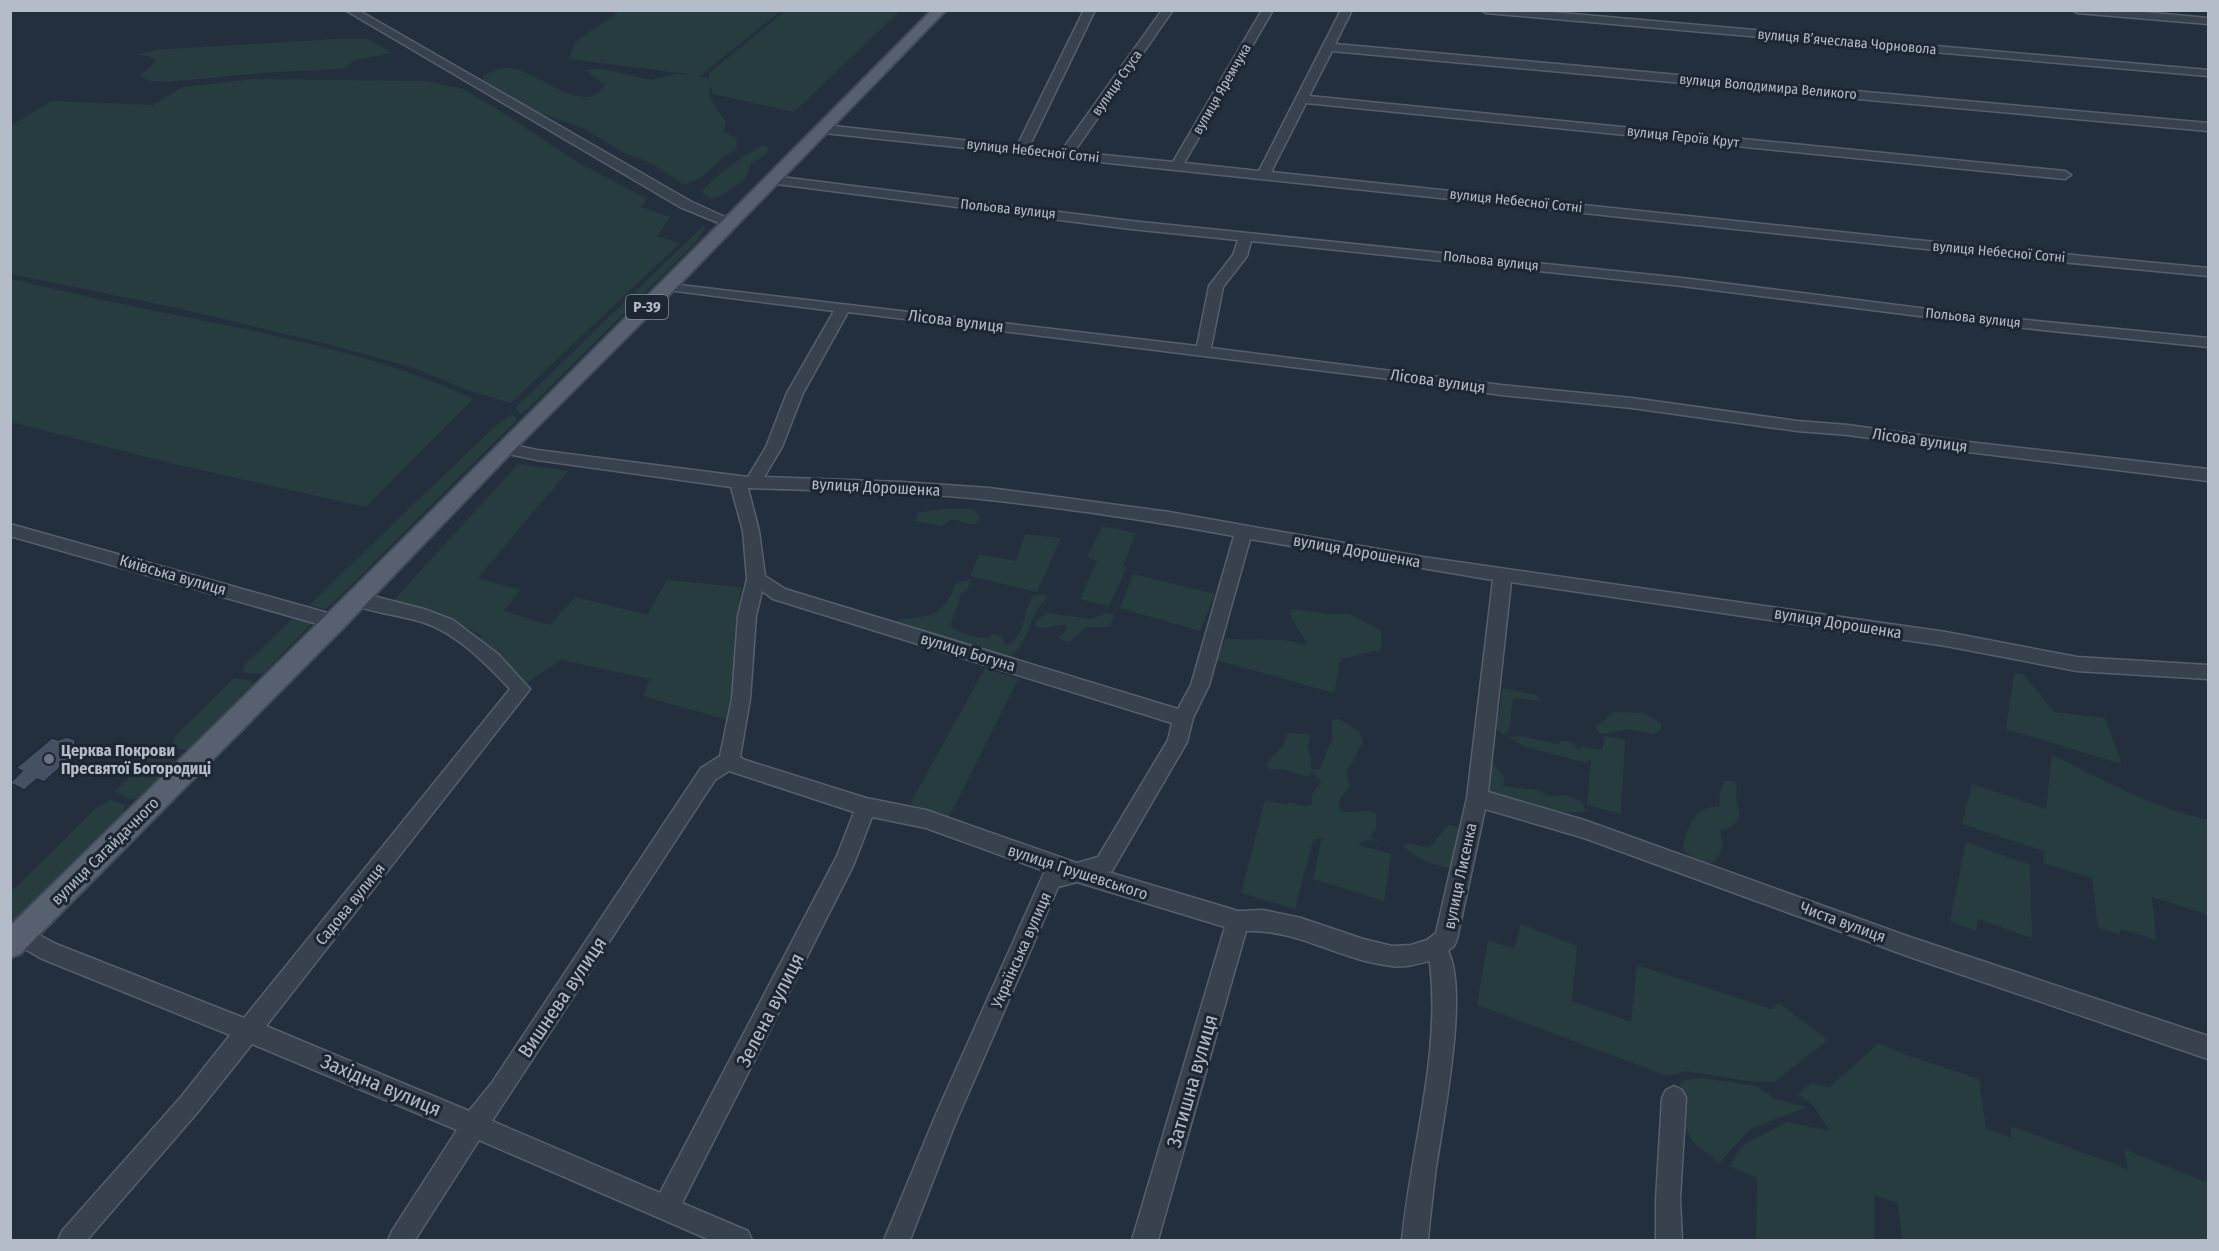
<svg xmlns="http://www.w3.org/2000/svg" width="2219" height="1251" viewBox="0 0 2219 1251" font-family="'Fira Sans Condensed',sans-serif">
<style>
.green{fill:#263c3f}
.building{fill:#455162;stroke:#1f2835;stroke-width:1.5}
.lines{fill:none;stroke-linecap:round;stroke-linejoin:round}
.minor-casing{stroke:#565f6c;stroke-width:3}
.major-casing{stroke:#414a57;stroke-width:4}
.minor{fill:#38414e;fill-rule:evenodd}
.major{fill:#56606e;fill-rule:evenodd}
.worship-dot{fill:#6b7280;stroke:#1d2633;stroke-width:2}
.labels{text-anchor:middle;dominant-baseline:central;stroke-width:6;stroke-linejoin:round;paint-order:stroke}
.far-street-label{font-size:14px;fill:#b4bcc9;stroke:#1d2633}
.shield{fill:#1d2633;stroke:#878f9c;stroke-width:1.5}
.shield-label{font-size:15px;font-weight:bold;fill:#b4bcc9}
.street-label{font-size:16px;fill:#b4bcc9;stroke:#1d2633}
.poi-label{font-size:16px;font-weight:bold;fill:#b4bcc9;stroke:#1d2633;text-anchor:start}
.near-street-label{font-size:20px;fill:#b4bcc9;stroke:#1d2633}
</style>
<rect width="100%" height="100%" fill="#242f3e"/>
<path class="green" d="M620 11H781L701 75H698L709 79V73L785 11H900L794 112 713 94 710 82V98L726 122 723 132 737 139V149L726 155 703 176 684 185 653 164 624 153 583 128 523 107 482 82 484 75C490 73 500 68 506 68 536 67 584 120 605 85L585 70 601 69 652 80 676 74 695 75 569 59 575 42Z
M334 39H368L392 53 355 60 344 69 273 72 168 82 151 81 140 76 156 61 150 56 135 55 157 50Z
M254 79 427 81 463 89 502 112 574 160 647 199 641 207 670 217 657 236 680 243 511 403 467 390 414 368 335 346 177 308 11 274V125L52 101 153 105 183 87Z
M764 145 769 149 765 155 751 164 746 178 723 195 711 199 702 193C710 178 748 152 764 145Z
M703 226 705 228 695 243 528 409 520 414 516 407Z
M11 279C64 291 117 304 171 314 274 335 377 354 473 399L366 507 174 464 11 422Z
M510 415 516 417V421L331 605 325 609 309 605 493 428Z
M518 464 568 471 478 578 520 590 504 611 550 625 575 597 647 615 667 580 741 587 735 678 727 720 643 696 650 679 561 660 526 683 477 640 482 636 444 616 393 601Z
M941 509H973L980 516 979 520 974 524C958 524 957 513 942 526L915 521 917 513Z
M1102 526 1136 533 1123 566 1127 567 1109 606 1080 599 1097 561 1087 557Z
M1025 534 1061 538 1037 592 970 576 979 554 1016 561Z
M1133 574 1215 594 1200 631 1120 608Z
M970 579 968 589 960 595C959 608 951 615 951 627 962 635 976 638 989 638L992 633 1002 637 1004 645C1024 643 1024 610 1032 596L1042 594 1048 597C1030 610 1031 640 1012 655 979 659 928 632 896 624L899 619C932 618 944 614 956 583Z
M1293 609 1329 614H1350L1381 631 1382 647 1378 651C1364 651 1355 658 1341 658L1334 693 1217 660 1225 639 1285 640 1308 645 1289 614Z
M1047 613 1092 619 1105 613 1115 615 1109 627H1086L1069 642 1059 639V636L1067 630 1065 624 1045 628 1035 626 1036 621Z
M295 616 310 620 311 624 263 674 245 673 243 670 245 665Z
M985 668 1018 679 949 817 910 804Z
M2014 673 2023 674 2055 712 2105 718 2122 764 2006 729Z
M234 678 252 681V685L188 750 175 749 173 745 175 736Z
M1505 688 1535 695 1542 701 1514 698C1508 712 1514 727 1504 736L1496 728C1498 714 1502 703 1502 690Z
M1614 712 1643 713 1661 723V730L1653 734 1627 729 1606 734 1599 733 1595 727Z
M1339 719 1359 731 1363 741C1356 753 1355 761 1346 772L1350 787C1343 795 1336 800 1341 811L1345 812 1372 811 1376 814V829L1370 838 1382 841 1366 840 1358 845 1391 854 1384 901 1313 879 1322 838 1313 840 1295 909 1241 893 1265 800 1287 805 1290 802 1301 806H1310L1312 803V794L1321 782 1312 772 1309 776H1305L1283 769 1271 770 1266 765 1283 745 1288 733 1308 734 1310 736 1308 746 1312 770 1320 769 1332 739V720Z
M1520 736 1557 744 1563 741 1571 742 1580 751 1581 746 1602 750 1605 736 1625 740 1621 814 1587 805 1591 761 1588 760V763L1525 747 1509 737Z
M160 752 166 753 175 761 139 797 132 800 115 791 150 757Z
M2052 755C2103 780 2153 808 2208 820V915L2152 897 2156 940 2120 929V935L2098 927 2092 878 2043 863 2044 851 1962 824 1972 784 2046 809Z
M1490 765H1494L1504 776 1503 786 1538 790 1548 796 1567 795 1582 802 1586 812C1556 816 1522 800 1491 795L1484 786Z
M1725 781H1733L1737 787 1736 799 1740 815 1733 826 1720 831C1724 845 1723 850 1714 862 1701 864 1693 858 1683 850 1682 840 1692 818 1700 811 1706 807 1713 807 1719 806L1720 793Z
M111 800 125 805 124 811 11 924V892L96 808Z
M1448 825 1457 826 1460 837 1453 868C1440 868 1412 857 1403 846L1408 843 1429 848Z
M1966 842 2030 865 2032 938 1978 919 1976 931 1950 921Z
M1521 924 1577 946 1572 1001 1631 1022 1637 965 1771 1009 1779 1003 1828 1040 1774 1082 1748 1081 1686 1071 1668 1076 1477 1005 1488 940 1514 949Z
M1879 1043 1906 1055 1979 1079 1986 1128 2011 1138V1126L2128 1169 2124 1149 2208 1183V1240H1902L1898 1203 1874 1195V1240H1763L1756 1238 1757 1178 1729 1166 1743 1145 1787 1122 1830 1131 1812 1104 1798 1094 1812 1082 1829 1088Z
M1703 1078 1756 1086 1775 1099 1807 1107 1750 1129 1719 1163 1693 1142 1683 1122 1686 1097 1680 1088 1681 1083 1684 1080Z"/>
<path class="building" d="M67 737 76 740 74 745 81 749 44 782 37 779 24 790 10 783 22 771 16 768 52 738 58 740Z"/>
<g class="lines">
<defs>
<path id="minor" d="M345 10H358L690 201 738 223 736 226H726L680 207Z
M1084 10H1095L1029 147 1062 150 1162 10H1173L1074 152 1173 162 1262 10H1273L1184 163 1259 171 1341 10H1352L1335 44 2208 123V131L1332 51 1309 96 2065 171 2071 175 2065 179 1306 103 1271 172 1916 240 2208 268V276L1916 248 824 133 818 129 824 125 1017 146Z
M1481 10H1528L2208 70V76L1486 13Z
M2072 10H2121L2208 18V24L2077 13Z
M773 176 1131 221 1682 278 1975 315 2208 338V347L1975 323 1682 286 1251 241 1247 256 1223 287 1211 348 1501 385 1632 398 1797 421 1848 425 1968 442 2208 469V481L1968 452 1848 435 1797 431 1632 408 1501 395 1382 378 848 312 803 393 782 447 764 477 902 482 989 488 1043 495 1169 512 1423 557 1946 632 2077 657 2208 665V679L2077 671 1946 646 1511 582 1488 792 1584 820 1910 937 2208 1036V1059L1910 957 1584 838 1485 809 1457 939 1454 946 1448 951C1469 990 1443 1120 1436 1168 1433 1192 1430 1216 1428 1240H1402C1411 1148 1441 1055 1430 963L1429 961C1417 964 1404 968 1392 966 1341 961 1298 929 1246 931L1158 1240H1132L1225 927 1077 882 1058 887 955 1124 910 1240H884L937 1112 1044 873 1047 872 926 828 872 817 853 866 682 1203 748 1231 752 1240H710L479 1140 415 1240H388L392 1231 457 1130 252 1044 197 1113 87 1240H58L62 1231 181 1097 230 1035 40 958 13 942 10 936 13 928 21 925 56 944 244 1018 510 689C486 664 457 633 422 622 399 615 374 613 351 604L348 599 351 594 357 592 424 609 453 620 498 654 530 689 266 1026 469 1111 491 1084 701 768 720 756 732 699 738 616 747 579 743 531 731 487 537 460 498 452 496 448 498 444 504 443 537 450 748 477 766 447 787 393 834 311 668 290 663 289 661 286 663 283 1197 346 1209 286 1233 255 1238 240 1131 229 769 183 767 180ZM748 488C828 491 910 491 990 500 1072 509 1153 521 1234 536L1191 685 1178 709 785 589 765 576 759 531ZM1250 539 1493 580 1467 798 1436 933 1427 940 1411 945 1392 946 1363 939 1301 918 1263 910 1238 911 1108 872 1112 871 1187 742 1193 718 1209 685ZM762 591 773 599 1172 723 1168 740 1098 857 1077 863 926 810 866 798 745 760 740 757 750 699 756 616ZM729 771 854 812 837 856 660 1193 492 1121 715 780Z
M10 524 335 615 341 617 344 622 341 627 335 629 10 536Z
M1674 1086 1682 1090 1686 1098 1680 1199 1682 1240H1656V1199L1662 1098 1666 1090Z"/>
<path id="major" d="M932 10H946L674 290 511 453 343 628 20 954 10 958V926C320 623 627 318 932 10Z"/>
</defs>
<use href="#minor" class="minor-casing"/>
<use href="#major" class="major-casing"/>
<use href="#minor" class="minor"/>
<use href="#major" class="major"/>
</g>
<circle class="worship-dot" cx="49" cy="759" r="6"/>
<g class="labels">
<g class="far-street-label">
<text transform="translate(1847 42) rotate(5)">вулиця Вʼячеслава Чорновола</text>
<text transform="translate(1117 83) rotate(-55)">вулиця Стуса</text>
<text transform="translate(1768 87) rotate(5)">вулиця Володимира Великого</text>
<text transform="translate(1222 89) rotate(-60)">вулиця Яремчука</text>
<text transform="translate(1683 137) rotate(6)">вулиця Героїв Крут</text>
<text transform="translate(1033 151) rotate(6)">вулиця Небесної Сотні</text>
<text transform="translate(1516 201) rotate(6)">вулиця Небесної Сотні</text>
<text transform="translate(1008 209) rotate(6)">Польова вулиця</text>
<text transform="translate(1999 252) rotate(5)">вулиця Небесної Сотні</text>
<text transform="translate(1491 261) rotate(6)">Польова вулиця</text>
<text transform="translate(1973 318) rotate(6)">Польова вулиця</text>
</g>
<rect class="shield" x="626" y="295" width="42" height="24" rx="4.5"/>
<g class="shield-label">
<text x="647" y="307">Р-39</text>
</g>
<g class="street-label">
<text transform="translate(956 321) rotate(7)">Лісова вулиця</text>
<text transform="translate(1438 381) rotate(8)">Лісова вулиця</text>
<text transform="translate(1920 440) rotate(8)">Лісова вулиця</text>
<text transform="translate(876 487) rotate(3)">вулиця Дорошенка</text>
<text transform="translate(1357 551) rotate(10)">вулиця Дорошенка</text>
<text transform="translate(173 575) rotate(16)">Київська вулиця</text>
<text transform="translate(1838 623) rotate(9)">вулиця Дорошенка</text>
<text transform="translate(968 652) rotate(17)">вулиця Богуна</text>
<text transform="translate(105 851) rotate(-45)">вулиця Сагайдачного</text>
<text transform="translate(1078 872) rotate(18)">вулиця Грушевського</text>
<text transform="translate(1460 876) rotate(-78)">вулиця Лисенка</text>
<text transform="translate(350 904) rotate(-51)">Садова вулиця</text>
<text transform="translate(1843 922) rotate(20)">Чиста вулиця</text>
<text transform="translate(1021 950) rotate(-66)">Українська вулиця</text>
</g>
<g class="poi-label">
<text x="61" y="750">Церква Покрови<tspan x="61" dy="18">Пресвятої Богородиці</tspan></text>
</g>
<g class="near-street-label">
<text transform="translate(562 997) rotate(-56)">Вишнева вулиця</text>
<text transform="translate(770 1010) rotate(-63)">Зелена вулиця</text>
<text transform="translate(1192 1081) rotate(-74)">Затишна вулиця</text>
<text transform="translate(381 1085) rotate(23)">Західна вулиця</text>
</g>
</g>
<rect width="2219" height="1251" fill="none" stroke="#b4bcc9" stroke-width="24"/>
</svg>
